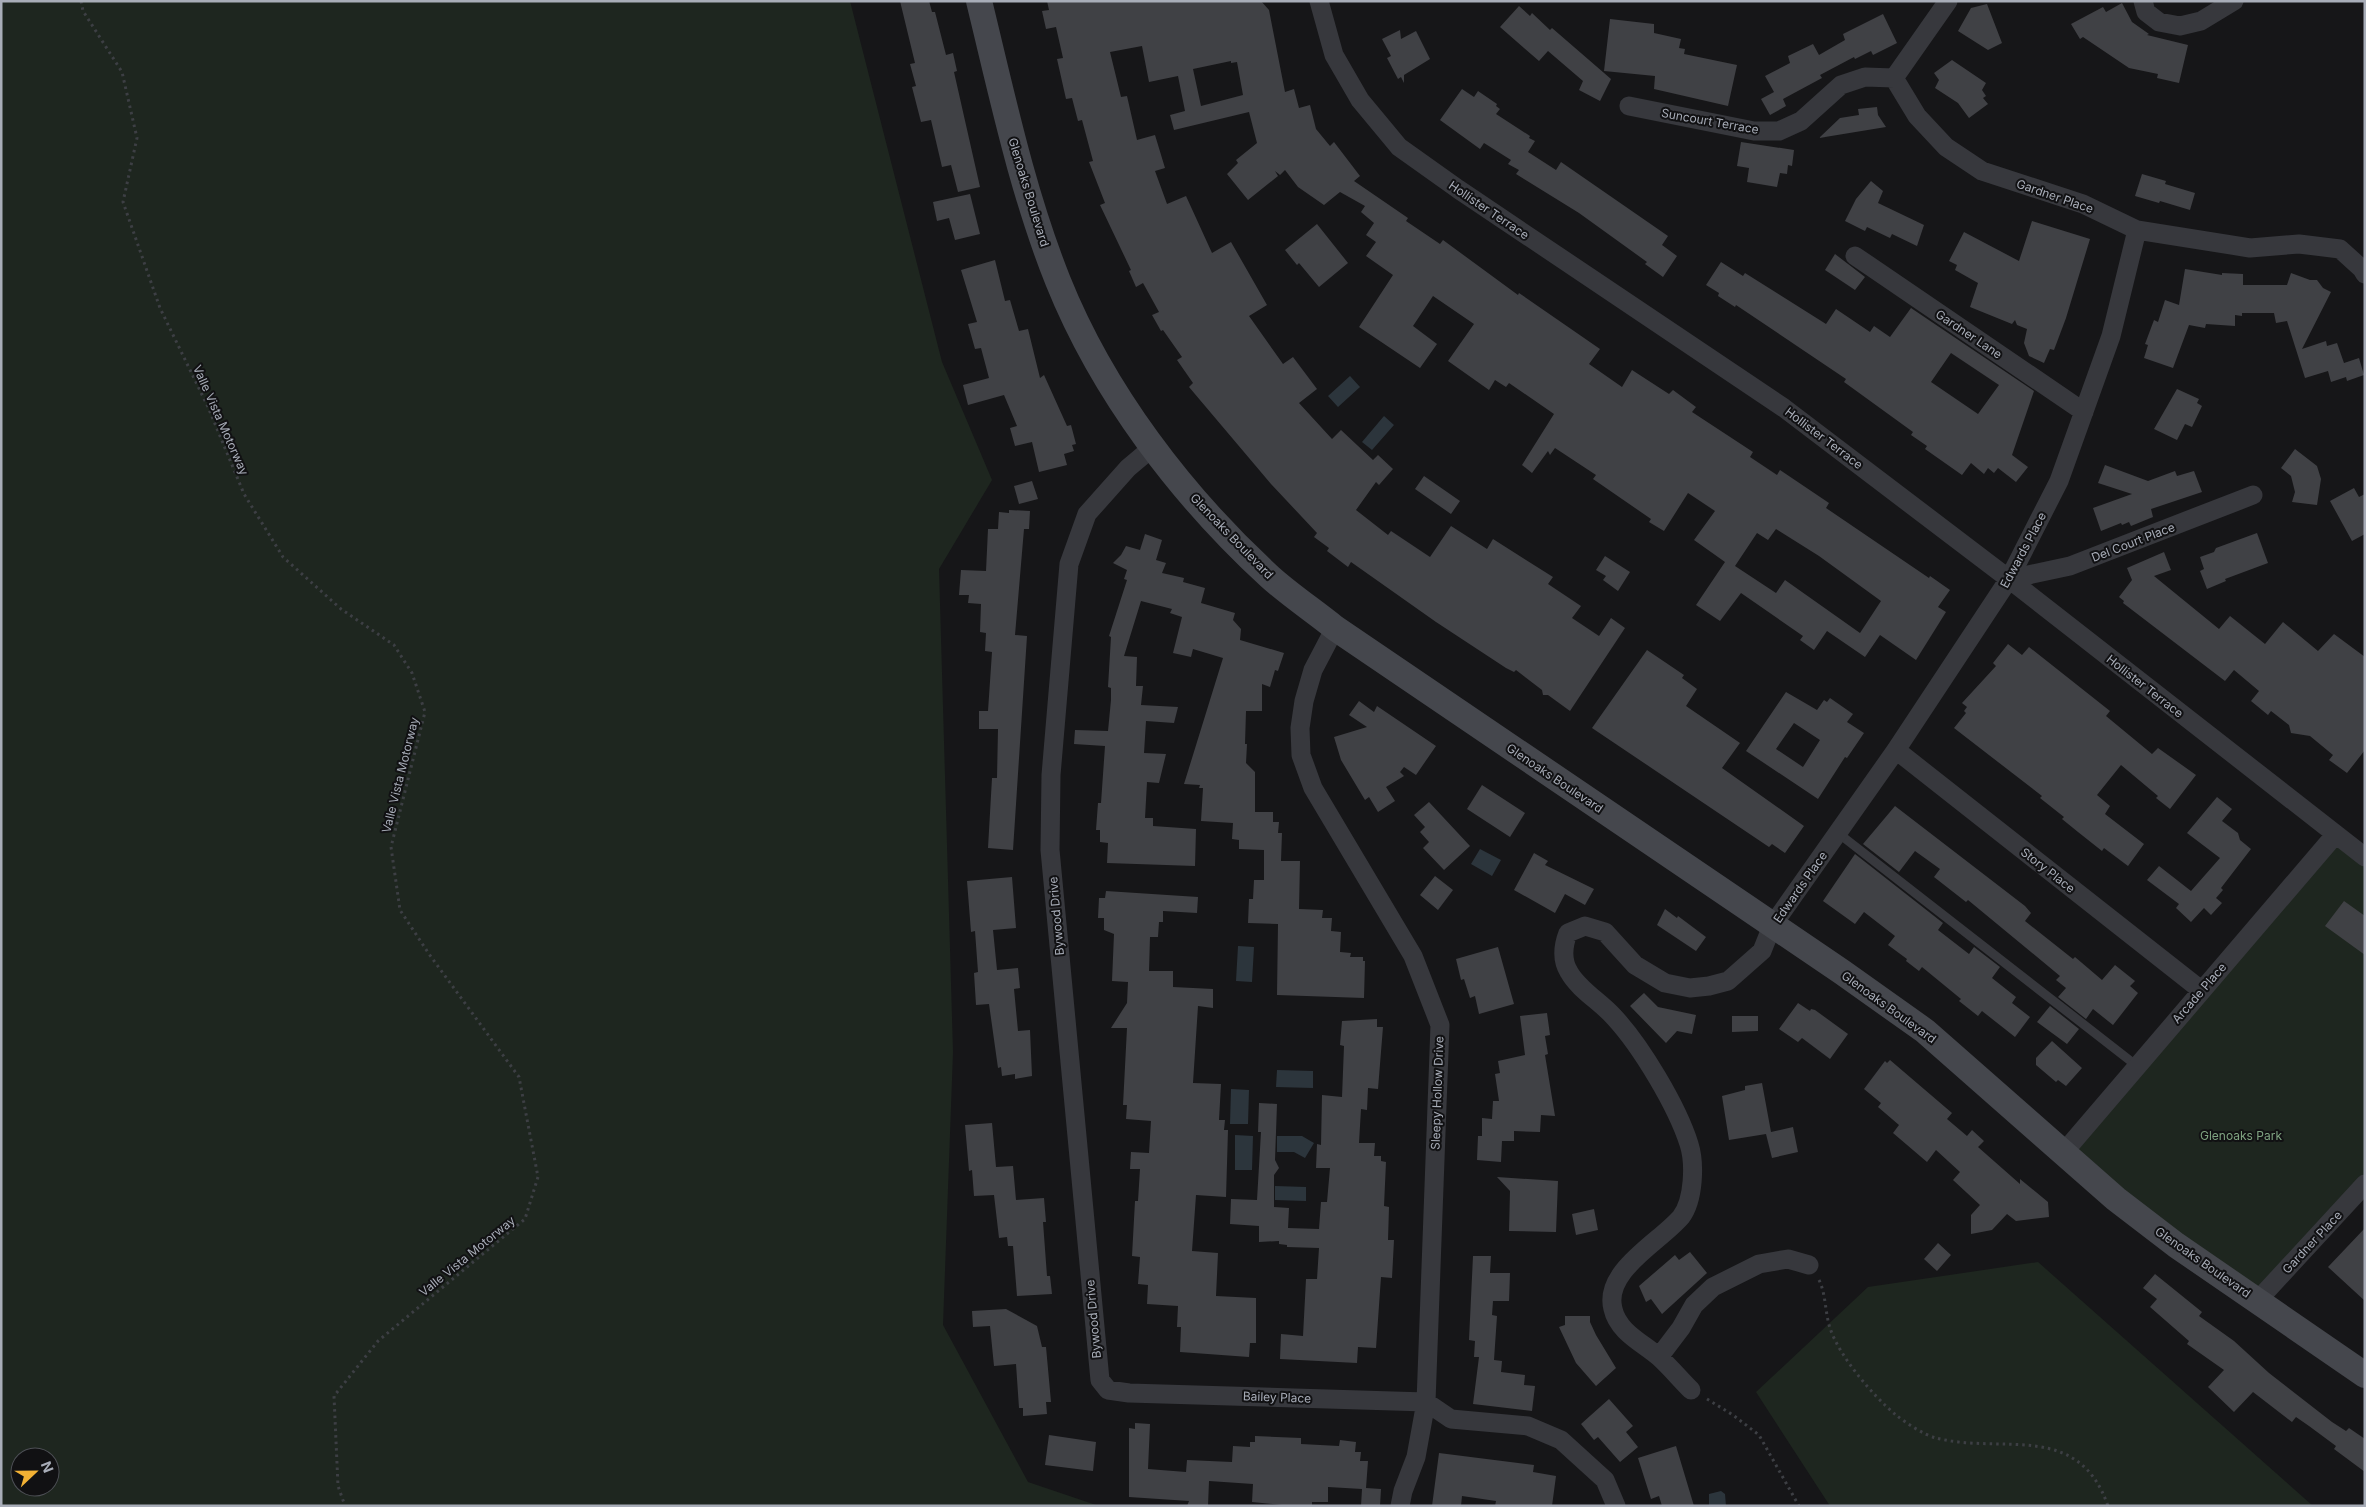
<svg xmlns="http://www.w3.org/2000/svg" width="2366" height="1507" viewBox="0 0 2366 1507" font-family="Inter,sans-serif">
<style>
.green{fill:#1e261f;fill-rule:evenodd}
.water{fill:#2c353c}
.building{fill:#404145;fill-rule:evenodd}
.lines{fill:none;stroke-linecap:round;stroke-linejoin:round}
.path{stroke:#3d3f44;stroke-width:3;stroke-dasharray:2.5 4;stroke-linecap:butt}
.lane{stroke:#37383d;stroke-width:9}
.street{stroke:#37383d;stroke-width:19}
.secondary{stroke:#45474d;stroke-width:26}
.labels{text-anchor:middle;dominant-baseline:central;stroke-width:4;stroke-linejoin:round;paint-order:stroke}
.street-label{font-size:12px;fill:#a8adb8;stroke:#111113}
.park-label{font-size:12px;fill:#7fa381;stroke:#111113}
</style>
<rect width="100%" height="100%" fill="#161618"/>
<path class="green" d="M1 1H850L942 362 992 480 939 569 953 1052 943 1325 1028 1482 1099 1506H1ZM20 1457H50V1487H20Z
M2335 835 2365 857V1184L2258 1300 2064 1152Z
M2038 1262 2313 1506H1830L1756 1392 1868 1287Z"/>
<path class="water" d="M1350 376 1360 387 1338 407 1328 396Z
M1384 416 1394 425 1372 450 1362 442Z
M1480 849 1501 860 1492 876 1471 864Z
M1238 946 1254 947 1252 982 1236 981Z
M1277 1070 1313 1071V1088L1276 1087Z
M1231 1089 1249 1090 1248 1124H1230Z
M1235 1135 1253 1136 1252 1170H1235Z
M1277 1136H1302L1314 1143 1305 1158 1294 1152H1277Z
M1275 1186 1306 1187V1201L1275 1200Z
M1721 1491 1725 1494 1726 1506H1709V1494Z"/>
<path class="building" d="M900 1H929L932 12H935L946 55 953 53 957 71 954 72 980 187 958 192 951 165 942 167 931 120 921 122 912 87 916 86 910 64 915 63Z
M1047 1H1261L1269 10 1285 92 1294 89 1299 108 1310 105 1316 129 1330 146 1334 142 1360 176 1354 181 1408 218 1406 221 1440 244 1443 240 1518 295 1519 293 1600 349 1589 364 1622 387 1632 370 1669 394 1673 390 1696 407 1692 412 1753 452 1750 457 1777 475 1780 470 1829 503 1826 508 1929 578 1930 576 1950 590 1938 607 1946 612 1916 660 1880 635 1865 657 1827 631 1814 650 1800 640 1803 636 1741 593 1720 621 1696 605 1725 562 1694 540 1715 511 1688 493 1664 531 1649 522 1651 519 1593 479 1596 475 1555 448 1550 455 1548 451 1532 473 1522 465 1554 414 1509 383 1506 387 1495 380 1489 390 1448 361 1474 324 1433 296 1413 326 1437 344 1420 368 1359 327 1393 275 1366 256 1376 242 1366 235 1374 223 1361 212 1365 206 1340 192 1324 205 1298 187 1285 170 1280 175 1275 171 1278 176 1248 200 1227 174 1238 163 1236 160 1257 143 1249 112 1174 130 1170 115 1185 111 1178 76 1149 82 1142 46 1110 52 1121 97 1127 96 1137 140 1155 135 1165 168 1155 171 1167 204 1186 196 1212 253 1231 242 1267 305 1249 316 1283 364 1293 357 1317 389 1299 403 1332 439 1341 430 1373 460 1378 455 1393 469 1379 485 1376 482 1356 510 1388 535 1391 531 1430 557 1451 526 1487 549 1493 539 1553 577 1548 584 1581 606 1572 618 1599 636 1611 618 1625 628 1570 711 1548 695H1543L1542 690 1516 670 1514 672 1506 668 1436 622 1351 562 1348 567 1327 551 1329 548 1314 537 1317 533 1271 484 1189 387 1193 383 1177 360 1182 357 1163 330 1161 331 1152 315 1159 312 1143 283 1136 287 1129 271 1131 270 1100 205 1105 203 1089 162 1093 161 1082 120 1078 121 1072 98 1066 99 1057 59 1063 58 1056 27 1046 29 1042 11 1049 10ZM1231 61V63L1237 62 1243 95 1201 106 1193 69ZM1776 529 1819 556 1881 601 1860 633 1785 580 1776 593 1735 566 1757 533 1768 540Z
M2122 3 2132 22 2149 34 2147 35 2188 45 2179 83 2157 78 2158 74 2129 68 2083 37 2080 39 2071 24 2103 7 2106 12Z
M1987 4 2002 43 1988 50 1958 31 1971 8Z
M1519 6 1530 16 1532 13 1550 30 1552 28 1611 79 1600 101 1579 90 1583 81 1548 51 1539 61 1500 27Z
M1883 14 1897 43 1873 55 1871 51 1855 59 1854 57 1820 75 1822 78 1783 99 1786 106 1770 115 1761 99 1774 92 1765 76 1790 63 1788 56 1813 44 1819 55 1845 40 1843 34Z
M1610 19 1654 24V33L1681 39 1679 48 1685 49 1684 54 1737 65 1728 106 1654 89 1655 76 1604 71Z
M1400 30 1401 39 1416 31 1430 59 1404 75V83L1401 77 1398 79 1387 58 1391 56 1382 39Z
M1952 60 1986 83 1982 90 1986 96 1983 98 1988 104 1969 118 1958 103 1935 88 1939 80 1934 73Z
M1462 89 1474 97 1478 91 1497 104 1496 106 1500 109 1496 114 1530 136 1529 138 1535 141 1528 152 1556 170 1561 162 1668 236 1662 245 1677 256 1663 277 1645 264 1647 262 1579 213 1516 174 1519 170 1508 164 1511 160 1484 143 1480 149 1440 120Z
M1877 107 1878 115 1886 127 1819 138 1840 118 1859 115 1858 109Z
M1741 142 1794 150 1792 166 1788 165 1787 174 1780 173 1777 187 1747 182 1749 168 1737 166Z
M2142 174 2166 181 2165 184 2195 193 2190 210 2160 201 2159 203 2135 196Z
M1871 181 1883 191 1878 203 1924 225 1917 246 1892 234 1890 238 1867 227 1865 231 1845 221 1856 199Z
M970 194 980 234 955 240 949 218 937 221 933 202Z
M2032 221 2090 239 2066 318 2054 350 2050 349 2044 363 2029 356 2024 343 2027 329 2017 325 2015 320 2012 324 1970 307 1978 283 1955 270 1957 265 1949 261 1964 232 2019 261Z
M1317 224 1348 263 1319 287 1299 263 1297 265 1285 250Z
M1835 254 1865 277 1855 290 1825 270Z
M995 260 1005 301 1010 300 1019 331 1028 329 1040 378 1044 375 1067 426 1071 425 1076 444 1072 445 1074 451 1064 454 1067 465 1039 472 1032 442 1015 446 1010 428 1017 426 1004 395 968 405 963 385 989 378 981 348 975 349 968 324 977 322 961 270Z
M1721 262 1743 276 1745 273 1826 324 1836 309 1870 332 1874 326 1890 337 1911 308 2034 391 2012 455 2028 467 2016 482 1998 468 1994 473 1988 468 1984 474 1971 463 1962 475 1925 449 1927 446 1911 435 1913 432 1844 382 1846 379 1736 305 1735 307 1718 296 1719 293 1706 285ZM1951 353 1999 385 1978 414 1931 382Z
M2185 269 2222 275V273L2243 274V285H2287L2291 273 2310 280H2317L2323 288 2331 292 2302 349 2326 341 2327 346 2337 343 2344 363 2359 358 2364 375 2347 381 2346 377 2331 382 2328 371 2305 378 2287 321 2276 323 2274 313H2242V316L2235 315V326L2206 324 2205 328 2189 325 2173 368 2144 358 2148 345 2145 344 2154 320 2158 322 2165 300 2179 305Z
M2177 389 2199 399 2197 403 2202 406 2192 427 2185 424 2177 440 2154 429Z
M2295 449 2317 466 2321 479 2317 505 2292 502 2295 492 2291 476 2281 468Z
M2105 465 2148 481 2175 471 2177 476 2194 471 2202 492 2151 509 2153 517 2131 526 2129 522 2122 525 2121 523 2101 531 2093 508 2132 494 2098 483Z
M1424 476 1460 501 1451 514 1415 489Z
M1032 481 1038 499 1019 504 1014 486Z
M2354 488 2359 497 2365 494V534L2352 541 2330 501Z
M1009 510 1030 511 1029 529H1024L1015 635 1027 636 1013 850 988 848 992 778H997L998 729H979V711H988L992 652 985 651 986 633 980 632 981 604 968 603 969 595H959L961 570 986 571 988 529H998L999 512 1009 513Z
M2257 533 2268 563 2225 579 2226 581 2207 589 2200 571 2204 569 2200 557 2214 552 2216 548Z
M1145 534 1162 540 1156 560 1166 563 1162 573 1184 578 1183 582 1205 588 1201 603 1235 613 1233 620 1241 629 1240 640 1284 653 1278 671 1275 670 1270 687 1262 684V711H1246L1245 744H1247L1246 763 1255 772V812H1273V822H1279L1278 833H1282L1281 861H1300L1299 909 1323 910 1322 918H1332L1331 931 1341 932 1340 952 1351 953 1350 957H1363V961H1365L1364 998 1277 995 1278 924 1248 923 1249 899H1253L1254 880H1264V850L1239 849V840L1232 839 1233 823 1201 821 1203 788H1199L1200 785 1184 784 1223 658 1193 649 1191 657 1173 653 1182 617 1170 613 1172 609 1141 601 1124 656 1137 657 1136 686H1143L1141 705 1178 707 1174 723 1146 721 1144 753 1166 754 1159 783 1147 782 1145 818H1153V826L1196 829 1195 866 1107 863 1108 843 1100 842V830H1096L1098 803H1101L1105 746 1074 744 1075 730 1108 731 1111 700V688L1108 687 1111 637 1109 636 1127 580 1124 579 1127 570 1113 563 1121 555 1126 546 1140 550Z
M2164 552 2171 570 2154 576 2219 629 2230 616 2265 644 2283 622 2318 651 2334 634 2365 657V750L2347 773 2329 760 2333 755 2310 736 2291 733 2289 725 2271 711 2268 715 2251 701 2259 691 2234 670 2225 681 2123 603 2124 601 2119 597 2132 580 2127 568Z
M1605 556 1630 572 1618 591 1603 580 1606 576 1596 570Z
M2008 644 2022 655 2029 647 2110 711 2106 716 2152 754 2158 748 2196 775 2170 809 2156 798 2158 796 2121 765 2097 795 2110 806 2105 814 2144 844 2128 866 2104 848 2102 851 2078 832 2062 819 2064 817 2040 798 2042 796 1954 728 1966 713 1964 711 1967 707 1962 703 1996 666 1993 663Z
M1647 650 1684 675 1682 678 1697 689 1686 706 1740 743 1722 768 1804 826 1785 853 1772 844 1769 847 1592 728Z
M1786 692 1817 710 1824 700 1827 702 1830 698 1853 714 1847 722 1864 733 1847 758 1845 757 1818 799 1746 751ZM1794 723 1820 740 1803 767 1776 749Z
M1359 701 1374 712 1377 706 1436 746 1416 775 1404 767 1400 772 1404 776 1386 787 1395 801 1378 812 1369 797 1365 800 1341 760 1334 737 1367 727 1349 715Z
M1482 785 1525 813 1510 837 1467 809Z
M2217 797 2232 809 2222 821 2238 833 2240 840 2251 849 2221 888 2223 890 2216 898 2222 903 2211 915 2204 908 2191 922 2176 908 2179 904 2147 880 2159 866 2191 891 2220 858 2187 833Z
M1429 802 1470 846 1444 870 1423 848 1429 842 1420 832 1425 827 1414 815Z
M1895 806 2025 906 2031 913 2025 921 2073 959 2075 957 2102 980 2115 965 2135 981 2130 986 2138 993 2113 1025 2093 1009 2086 1019 2058 997 2066 988 2056 980 2060 976 1968 900 1966 902 1934 877 1940 869 1915 851 1899 872 1863 844Z
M1534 853 1548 861 1545 865 1594 889 1585 905 1565 894 1555 913 1514 890Z
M1855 854 1943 923 1938 930 1969 954 1974 947 2000 967 1992 978 2016 997 2012 1003 2030 1017 2015 1037 1982 1011 1978 1016 1959 1001 1961 999 1922 967 1919 971 1906 961 1907 959 1888 945 1895 936 1864 912 1855 924 1823 901Z
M1435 876 1453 890 1438 910 1420 895Z
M1012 877 1016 928 993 930 997 970 1018 968 1020 988 1014 989 1018 1031 1030 1030 1032 1076 1015 1079V1074L1002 1076 1001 1067 998 1068 989 1004 976 1005 974 973 978 972 975 931 971 932 967 881Z
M1106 891 1198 897 1197 913 1163 911V922H1159L1158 937H1150L1149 971H1173V987L1213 989V1008L1198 1006 1193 1083 1221 1084 1219 1120H1225L1224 1130H1228L1226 1197 1196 1195 1192 1251 1218 1253 1216 1296 1256 1298V1343H1250L1249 1357 1180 1352 1181 1327H1177L1178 1306 1147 1304 1148 1285 1138 1284 1140 1257 1132 1256 1135 1201H1138L1140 1169H1130L1131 1152 1149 1153 1151 1121 1126 1119 1127 1105H1123L1127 1028H1111L1127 1003 1128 982 1112 981 1114 934 1104 930V918H1098L1099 898H1105Z
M2344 901 2365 916V955L2325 926Z
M1665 909 1677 918 1678 916 1706 937 1696 951 1657 925Z
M1498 947 1514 1004 1479 1014 1475 996 1470 998 1464 979 1461 980 1456 959Z
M1644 993 1658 1007 1696 1015 1692 1034 1677 1031 1666 1043 1630 1006Z
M1798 1003 1810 1011 1811 1009 1815 1010 1848 1034 1830 1059 1802 1038 1798 1042 1779 1029Z
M2050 1006 2079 1029 2067 1044 2037 1022Z
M1547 1013 1550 1035 1545 1036 1548 1054 1545 1055 1555 1116 1541 1115 1540 1132 1514 1131V1141H1502L1501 1162 1477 1160 1478 1136H1482V1118L1492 1119 1493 1101H1499L1495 1074 1500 1073 1498 1061 1525 1055 1520 1016Z
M1732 1016H1758V1031L1732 1032Z
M1377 1019V1027H1383L1378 1089 1368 1088 1367 1110 1361 1109 1359 1143H1375L1374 1156H1381V1161L1386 1162 1384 1206 1389 1207 1388 1240H1394L1392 1278 1381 1277 1376 1348 1358 1347 1357 1363 1280 1359 1281 1334 1303 1336 1306 1279H1317L1319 1248 1287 1247V1245L1279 1244V1241L1259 1242V1226L1230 1224 1231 1199 1257 1200 1261 1132H1258L1259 1103 1277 1104 1275 1160 1279 1168 1274 1175V1207L1289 1208 1288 1228 1319 1229 1321 1202H1327L1330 1168H1316L1317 1144 1321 1145 1322 1095 1342 1097 1344 1046 1340 1045 1342 1021Z
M2052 1041 2082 1068 2066 1086 2058 1080 2056 1082 2036 1065V1058Z
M1890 1060 1952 1113 1947 1119 1967 1136 1972 1130 1984 1141 1978 1147 2020 1184V1179L2048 1202 2049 1217 2016 1221 2007 1214 1992 1230 1971 1234V1215L1980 1205 1953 1180 1960 1172 1936 1150 1927 1162 1893 1133 1899 1125 1878 1107 1881 1103 1864 1089 1885 1061 1887 1063Z
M1762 1083 1771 1132 1793 1127 1798 1152 1772 1158 1766 1134 1729 1140 1722 1096 1745 1090V1086Z
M992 1123 996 1167 1013 1166 1016 1200 1044 1198 1046 1222H1043L1047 1276H1050L1052 1294 1017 1296 1013 1246H1008L1007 1237 999 1238 994 1195 974 1196 972 1170 969 1171 965 1125Z
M1497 1177 1558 1181 1556 1232 1509 1231 1510 1191Z
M1594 1209 1598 1230 1576 1235 1572 1214Z
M2365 1228V1301L2328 1267Z
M1938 1243 1951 1255 1937 1271 1924 1259Z
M1690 1252 1707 1273 1662 1314 1651 1299 1646 1302 1639 1286 1675 1255 1679 1260Z
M1473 1256H1491L1490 1273H1510L1509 1301H1493L1492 1315 1497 1316 1494 1360 1502 1361 1501 1372 1525 1375 1524 1385 1535 1386 1532 1411 1473 1404 1479 1357H1474L1475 1341 1469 1340Z
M2155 1274 2202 1312 2199 1316 2234 1341 2269 1373 2332 1422 2346 1431 2349 1428 2365 1439V1472L2334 1449 2336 1446 2309 1426 2296 1417 2292 1422 2253 1392 2234 1412 2208 1387 2224 1370 2187 1344 2189 1341 2150 1307 2157 1299 2143 1288Z
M1006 1309 1037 1326 1042 1347H1046L1051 1402H1046L1047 1414 1023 1416V1408H1019L1016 1364 994 1366 990 1326 973 1327 972 1311Z
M1565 1316H1590V1322L1596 1335 1616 1368 1596 1386 1576 1363 1559 1327 1565 1325Z
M1609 1399 1633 1426 1626 1432 1638 1447 1620 1462 1598 1437 1594 1440 1581 1424Z
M1135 1423 1150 1424 1148 1469 1186 1472 1187 1460 1232 1462 1233 1446 1250 1447V1442H1255V1436L1301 1438V1444L1339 1446 1340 1440 1356 1442 1355 1452H1361L1360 1461H1368L1366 1488 1381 1489 1380 1506H1361L1362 1489 1328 1487V1502H1312V1506H1291L1252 1502 1253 1484 1209 1481 1208 1506H1187L1189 1501 1129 1497V1428L1135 1429Z
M1049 1435 1096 1442 1093 1471 1045 1465Z
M1676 1446 1694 1506H1662L1659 1496 1651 1499 1638 1458Z
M1439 1453 1534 1465 1533 1472 1556 1476 1552 1506H1495L1496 1501 1462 1496 1461 1506H1432Z"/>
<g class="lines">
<path class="path" d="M81 1 83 11 122 72 137 138 123 202 160 308 208 407 244 494 283 557 341 609 394 645 412 673 425 712 391 847 400 910 429 954 519 1077 538 1177 525 1219 378 1341 334 1396 338 1486 345 1506
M1819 1280C1826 1294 1825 1313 1830 1328 1839 1356 1873 1396 1896 1415 1906 1423 1924 1435 1936 1438 2002 1455 2078 1420 2108 1506
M1707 1399 1733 1415 1759 1435 1799 1506"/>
<path class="lane" d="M1838 833 2137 1066"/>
<path class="street" d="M1319 1 1334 55 1360 100 1399 147 1458 189 1784 408 2009 579 2365 857
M2143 1 2146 12 2159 22 2180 26 2201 21 2234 1
M1894 78 1917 116 1946 147 1982 171 2083 204 2137 230 2250 248 2299 244 2340 249 2362 269 2365 274
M1894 78 1948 1
M1629 106 1754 131H1779L1801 121 1841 85 1865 77 1894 78
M1855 256 2084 412
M1153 447 1128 468 1087 514 1069 564 1051 775 1050 850 1100 1380 1108 1390 1129 1393 1426 1402 1451 1419 1528 1426 1561 1440 1605 1480 1616 1506
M2009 579 2070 566 2253 495
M1335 628 1313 670 1304 701 1300 728 1301 755 1313 788 1413 956 1440 1025 1426 1402 1416 1457 1403 1491 1400 1506
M1896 750 2201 990
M2064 1152 2335 835
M2258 1300 2365 1184
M1659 1357 1681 1328 1694 1305 1713 1287 1759 1264 1788 1259 1809 1265
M1691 1390C1680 1379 1670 1367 1659 1357 1643 1343 1618 1332 1613 1309 1603 1271 1660 1242 1681 1217 1694 1200 1695 1163 1689 1144 1677 1106 1641 1046 1614 1017 1601 1002 1579 990 1569 972 1561 959 1563 946 1568 933L1585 926 1605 932 1635 965 1665 983 1690 988 1709 986 1728 981 1762 951 1772 926 1896 750 2009 579 2059 481 2111 336 2137 230"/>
<path class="secondary" d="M979 1C1002 95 1022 191 1058 281 1103 393 1182 496 1270 577 1290 595 1314 611 1335 628L1842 972 1925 1031 2116 1199 2176 1245 2365 1375"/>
</g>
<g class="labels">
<g class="street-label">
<text transform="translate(1710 121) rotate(10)">Suncourt Terrace</text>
<text transform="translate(1029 192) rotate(73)">Glenoaks Boulevard</text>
<text transform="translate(2055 196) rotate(19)">Gardner Place</text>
<text transform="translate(1489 210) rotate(34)">Hollister Terrace</text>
<text transform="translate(1969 334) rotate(34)">Gardner Lane</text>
<text transform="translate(221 420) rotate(66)">Valle Vista Motorway</text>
<text transform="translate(1824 438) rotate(37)">Hollister Terrace</text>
<text transform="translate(1232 536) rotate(46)">Glenoaks Boulevard</text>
<text transform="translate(2133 542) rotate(-21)">Del Court Place</text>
<text transform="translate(2023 550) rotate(-62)">Edwards Place</text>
<text transform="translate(2145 686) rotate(38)">Hollister Terrace</text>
<text transform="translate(400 775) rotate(-76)">Valle Vista Motorway</text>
<text transform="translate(1555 778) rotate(34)">Glenoaks Boulevard</text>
<text transform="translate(2048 870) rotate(38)">Story Place</text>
<text transform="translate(1800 887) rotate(-55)">Edwards Place</text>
<text transform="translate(1056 916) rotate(-95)">Bywood Drive</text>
<text transform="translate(2199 993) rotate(-49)">Arcade Place</text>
<text transform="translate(1889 1007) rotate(36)">Glenoaks Boulevard</text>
<text transform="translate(1437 1093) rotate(-88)">Sleepy Hollow Drive</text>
<text transform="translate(2312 1242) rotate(-47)">Gardner Place</text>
<text transform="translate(467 1256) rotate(-39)">Valle Vista Motorway</text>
<text transform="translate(2203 1262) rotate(35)">Glenoaks Boulevard</text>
<text transform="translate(1093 1319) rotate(-95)">Bywood Drive</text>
<text transform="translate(1277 1397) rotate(2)">Bailey Place</text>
</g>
<g class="park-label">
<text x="2241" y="1135">Glenoaks Park</text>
</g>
</g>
<rect width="2366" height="1507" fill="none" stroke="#a8adb8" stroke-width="5"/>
<g transform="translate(35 1472) rotate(68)"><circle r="24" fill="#111113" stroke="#4d4f55"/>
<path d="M0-4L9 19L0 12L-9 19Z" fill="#f2b134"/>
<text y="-8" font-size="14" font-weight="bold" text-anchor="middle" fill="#a8adb8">N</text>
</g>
</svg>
